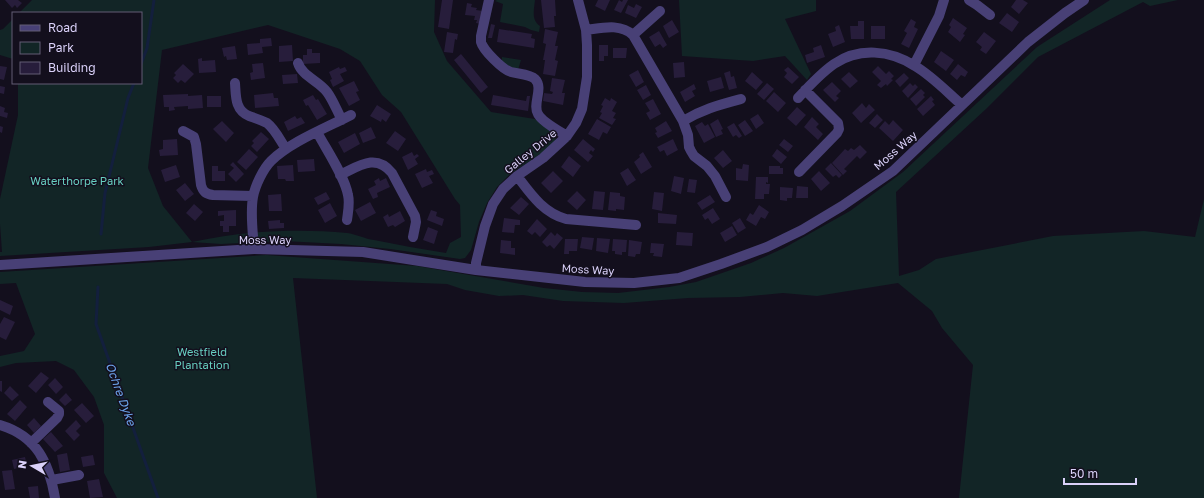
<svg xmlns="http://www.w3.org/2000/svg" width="1204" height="498" viewBox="0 0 1204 498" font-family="'Golos Text',sans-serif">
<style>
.green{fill:#122526;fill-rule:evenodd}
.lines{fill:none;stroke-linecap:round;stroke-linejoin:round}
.stream{stroke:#131f3d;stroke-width:3}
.building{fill:#271d3b}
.minor{stroke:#484076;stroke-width:10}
.labels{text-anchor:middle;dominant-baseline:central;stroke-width:3;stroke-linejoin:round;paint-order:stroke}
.street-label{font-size:11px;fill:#dad1f9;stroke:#130f1d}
.park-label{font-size:11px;fill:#67cec0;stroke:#130f1d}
.water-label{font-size:12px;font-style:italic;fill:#6ca3eb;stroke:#130f1d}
</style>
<rect width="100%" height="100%" fill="#130f1d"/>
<path class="green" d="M32 0H435L434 32 447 61 491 112 535 119 552 130 556 138 553 145 548 149 509 175 497 187 487 203 479 222 471 250 465 258 460 259 390 249 341 244 284 241 221 244 192 242 149 247 0 256V252H2L0 224V199L18 115V83H141V13H19ZM268 25 340 49 360 61 382 95 401 112 455 199 460 205 461 237 450 243 446 253C422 249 398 245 374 240 365 239 356 234 347 233 297 228 241 231 192 242L163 206 148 168 162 50Z
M497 0H535C534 10 531 20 540 26L539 32 531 30 525 27 500 22 503 4 495 1Z
M679 0H816V11L785 19 811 74 807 80 785 56 753 61 682 56Z
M1110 0H1178L1150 6 1143 2 1038 57 986 109 896 192 899 276 919 270 936 259 1053 236 1144 231 1195 237 1204 199V498H959L973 365 942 328 932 311 898 283 817 296 783 293 740 297 688 298 624 303 563 301 523 295 499 296 465 290 447 284 293 278 317 498H117L104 473V425L94 397 74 370 56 361 16 363 0 367V356L24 351 35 334 16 283 0 284V272L266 255 417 266 544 288 582 292 618 293 669 287 696 282 751 263 784 248 850 211 903 172 1037 47Z
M13 19V59L0 55V30L3 29Z
M502 57 521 60 518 70 502 63Z"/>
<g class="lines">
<path class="stream" d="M141 64 147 48 154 0
M101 234 105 193 128 98 134 83
M98 287 96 324 158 498"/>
</g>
<path class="building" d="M5 0H18L22 3 17 8 15 5 12 8Z
M442 0H453L449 29 438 27Z
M541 0H555L556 16H554L555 27 544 28Z
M598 0H610L605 11 595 6Z
M619 0 622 2 623 0H628L621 13 614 10Z
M1016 0H1023L1028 3 1019 14 1011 7Z
M467 3 472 4 471 7 477 8 476 10 483 11 481 24 476 23 477 20H474L475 16 465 15Z
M636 4 642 7 636 18 625 13 628 5 634 8Z
M1007 13 1019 22 1012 32 999 23Z
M953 18 967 28 963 34 965 35 960 42 948 32 951 27 949 25Z
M911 19 916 22 914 27 918 29 909 48 901 44 907 33 904 31Z
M672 20 679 32 669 38 663 26Z
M858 21H864V39H851L850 26H858Z
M491 24 495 25 492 38H488Z
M839 25 845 42 833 47 828 34 836 31 835 27Z
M871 26H885V39H871Z
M499 29 532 34 531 38 535 39 534 48 497 42Z
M545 29 558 32 555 46H558L555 60 558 61 555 76 543 74 545 60H543L546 44 543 43Z
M659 31 667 45 663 48 660 44 655 47 649 37Z
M447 32 458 34 457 40 455 39 453 53 444 52Z
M984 32 996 41 986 54 980 50 982 47 976 42Z
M271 38 272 46 262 47 263 53 248 55 247 44 260 43V39Z
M292 45 293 61 279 62V46Z
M599 45H608V56H604V61H599Z
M821 45 825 57 807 63 805 55 814 52 813 48Z
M235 46 237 59 227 60 226 56 224 57 222 48Z
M613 48H627L626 58H613Z
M307 49H312V53H320V63L303 64V55H307Z
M941 51 954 60 946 71 934 62Z
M461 54 488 87 481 93 454 60Z
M202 58V61L215 60 216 72 199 73 198 59Z
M684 62 685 77 674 78 673 63Z
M263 63 265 78 251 80 250 73 253 72 252 64Z
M183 64 194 74 185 83 181 80 178 83 173 78 176 75 174 73Z
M958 64 968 72 965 77 961 75 957 80 950 74Z
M0 66 7 67 4 80 0 79Z
M878 66 886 74 889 71 894 76 891 79 893 80 887 86 886 84 881 88 877 85 881 81 872 72Z
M339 67 340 69 345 67 347 71 340 74 344 81 333 87 330 80 332 79 329 72Z
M788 67 799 77 792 84 784 77 787 73 784 70Z
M638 70 644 82 636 87 629 75Z
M730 71 731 77 734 76 737 88 729 90 724 73Z
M752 72 763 82 756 90 745 81Z
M849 72 858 81 850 88 841 79Z
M904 73 909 78 900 87 895 81Z
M297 74 298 83 283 84 282 75Z
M721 77 724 88 710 92 707 81Z
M552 78 565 80 562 93H565L563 105 543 101 544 93 552 94 553 92 550 91Z
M354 81 359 91 356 92 360 100 349 106 339 88Z
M832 82 841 91 836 96 839 98 835 102 823 90Z
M767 83 774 89 764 100 757 94Z
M910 83 913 86 915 84 918 87 908 98 902 91Z
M694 84 696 89 692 91 695 96 685 102 680 92Z
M646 85 651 95 643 100 637 90Z
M0 86 5 87 4 94 0 93Z
M921 89 925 93 923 95 925 97 916 106 910 99Z
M774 92 786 103 778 112 766 101Z
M273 93 274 98H278L279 106 255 108 254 95Z
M188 94V96L202 95 203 108 188 109V106L174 107 175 110 169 111V107H164L163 95Z
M313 95 316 100 318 99 327 114 317 120 308 105 306 106 303 100Z
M493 95 526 101 527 96H530L528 111 491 105Z
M207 96H221V107H207Z
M931 96 934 100 932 101 935 105 923 116 917 109Z
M605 98 610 101 611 98 617 102 612 111 616 113 613 118 616 119 612 125 599 118 602 113 600 112 603 106 601 105Z
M653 99 661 114 650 120 646 113 650 111 645 103Z
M862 103 866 108 869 104 875 110 861 123 852 113Z
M377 105 391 114 386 122 382 119 381 122 370 116Z
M0 106 5 108 4 112 8 113 7 118 0 116Z
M797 107 806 115 796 126 787 118Z
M758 114 764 123 756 129 750 119Z
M877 114 883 120 875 128 869 123Z
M295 116 297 119 301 117 305 123 288 131 284 122Z
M812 117 819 124 816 127 823 134 818 140 804 127Z
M597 119 611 127 607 134 603 132 599 140 588 134Z
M718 119 723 129 721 130 723 134 716 137 710 124Z
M745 120 753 131 745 136 738 125Z
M893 120 903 130 893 141 879 128 885 121 889 125Z
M222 121 234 133 226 142 213 129Z
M666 121 672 131 658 138 655 133 657 132 655 128Z
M702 122 705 126 708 124 715 137 704 143 695 126Z
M734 123 742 136 739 138 736 135 733 137 727 127Z
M0 126 3 127 2 133 0 132Z
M371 127 376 138 363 143 359 133Z
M395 131 406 139 398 151 386 143Z
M261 132 269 139 257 152 251 146 254 143 252 141Z
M355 133 360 144 344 153 338 142Z
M177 139 178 155 160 156 159 150 163 149V140Z
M583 139 595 149 593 152 591 150 589 153 593 156 588 162 574 150Z
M673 139 678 150 667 156 664 150 660 152 657 147Z
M784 139 793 146 788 152 779 145Z
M860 145 867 152 860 159 857 156 844 169 847 171 843 175 832 163 845 149 848 151 851 148 854 150Z
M249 149 258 157 246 170 237 162Z
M777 149 787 157 781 164 772 156Z
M723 150 732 161 723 168 714 158Z
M412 152 414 156 417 154 419 156 415 159 418 164 408 170 402 157Z
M643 152 652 167 641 174 634 162 640 157 639 155Z
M569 156 581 166 573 177 561 167Z
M314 159 315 171 298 172 297 160Z
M233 162 244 174 236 182 228 174 234 168 230 165Z
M831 163 842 175 839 178 836 175 833 177 825 169Z
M743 164 749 165 748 181 736 180V168L742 169Z
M176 165 180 177 165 182 161 170Z
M293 165 294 181H286L285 179H278L277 166Z
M212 166H218V171H225V181H212Z
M769 166H780V168H783V174H769Z
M628 168 636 180 627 186 620 173Z
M426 169 427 172 432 170 434 174 429 176 433 183 422 188 415 174Z
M553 171 563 181 551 193 541 183Z
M819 171 830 183 821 191 811 179Z
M674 176 684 178 681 194 671 191Z
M756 177H768V183L766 182V184H770L769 194H764V199H755Z
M379 178 380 181 386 178 390 187 377 193 378 197 373 199 368 189 376 185 374 181Z
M689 179 697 180 695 193 687 192Z
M185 183 194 194 185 201 176 190Z
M797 186 808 187V198H796Z
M780 187 793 188 792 198H787V201L780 200Z
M577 191 586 200 577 210 567 201Z
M594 191 605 192 603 210 592 209Z
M326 192 330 199 318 205 314 198Z
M610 192 620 193V196L625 197 624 210 616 209V211L608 210Z
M654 192 664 193 662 211 652 209Z
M281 194 282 211H269L268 195Z
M710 195 715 202 702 210 697 203Z
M521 197 529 204 519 215 510 208Z
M370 202 376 213 361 221 355 210Z
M330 203 337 216 325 223 318 210Z
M194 204 203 212 195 221 186 213Z
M759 205 769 212 765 219 761 217 756 226 746 220 750 213 753 215Z
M713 208 720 219 712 224 708 218 705 220 702 215Z
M236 210V226H229V232H223V226H220V221H224V215L218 216V211Z
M431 210 437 212 436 216 444 219 442 226 427 220Z
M400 211 405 221 395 227 393 225 388 227 383 217 388 214 389 217Z
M658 213 677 215 676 224 658 223Z
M504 218 520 220V225H515L514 233 502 232Z
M740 218 746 228 738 233 732 223Z
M537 219 547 229 540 237 535 232 532 235 527 231Z
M280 220V223H284V228L269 229 268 221Z
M732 226 737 235 725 242 720 233Z
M428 227 438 231 434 244 423 240Z
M551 232 555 236 557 233 563 238 554 249 550 245 547 247 542 242Z
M677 232 693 233 692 246 676 245Z
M582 237 594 238 592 250 580 248Z
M597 238 610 239 608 253 596 251Z
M565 239H578L577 251H569V254H564Z
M613 239 627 240 626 252H622V255L615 254V251H612Z
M501 240 511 241V248H515V255L500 253Z
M629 240 642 242 640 254H636L635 257 628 256Z
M651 243 664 244 662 257 653 256 654 253H650Z
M0 300 13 306 10 315 0 310Z
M4 317 15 322 6 340 0 337V324Z
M41 372 49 378 36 393 28 386Z
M55 378 63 387 56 394 48 385Z
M0 381H2V392L0 391Z
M10 386 19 395 12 401 4 393Z
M66 393 72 400 65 406 59 400Z
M20 400 27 407 15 421 7 414Z
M82 403 94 416 86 423 74 410Z
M34 418 41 426 34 433 27 425Z
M76 420 81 426 76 431 80 435 74 441 65 431Z
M51 432 63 446 55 452 43 439Z
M67 453 70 470 60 472 57 455Z
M93 455 95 465 83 467 81 457Z
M25 457 27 466 14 469 12 460Z
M12 470 15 489 5 490 2 471Z
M99 479 103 497 90 498 87 481Z
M38 486 39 498H30L28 487Z"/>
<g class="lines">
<path class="minor" d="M489 0 481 36C481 38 481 41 481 42 483 50 503 70 511 72 518 74 530 74 535 79 544 88 532 104 538 114 542 122 559 131 567 136
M969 0 977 5 990 15
M586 30C602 28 620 23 633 35L683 121 688 135 689 147 691 151 694 156 707 166 715 176 726 197
M633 35 660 11
M298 63C302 76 319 81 327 92 333 100 337 111 342 120
M914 65 939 16 944 0
M235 83C236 97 235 110 249 116 255 118 261 120 267 123 275 129 280 140 286 149
M798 98C809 86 821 73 834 64 859 47 890 50 915 66 932 76 947 92 962 105
M683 121C703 109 719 105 741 99
M183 131 194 137 196 144 201 185C203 192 206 194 213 195L253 196
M317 132C326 149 345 177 348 195 350 203 348 212 347 220
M799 172 837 133 839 129 838 123 805 90
M340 175C359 166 376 153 392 173L415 216 416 222 413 237
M517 176C530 193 543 213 566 219L636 225
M254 249C253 232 250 214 253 197 255 186 263 169 271 161 290 142 326 128 351 115
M0 265 254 249 363 252 476 270 585 282 634 283 679 278 721 264 767 247 802 230 842 206 893 171 1028 42 1065 13 1084 0
M476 270V263L485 226 493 204 503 189 517 176 543 158 567 136 576 123 582 109 587 77V45L586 30 578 0
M0 425C37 436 49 463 55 498
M31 443 57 418 59 414V411L48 402
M52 480 79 475"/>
</g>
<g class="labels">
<g class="street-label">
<text transform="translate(895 150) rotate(-41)">Moss Way</text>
<text transform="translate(530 151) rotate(-39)">Galley Drive</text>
<text x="265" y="239">Moss Way</text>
<text transform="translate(588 269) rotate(3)">Moss Way</text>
</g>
<g class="park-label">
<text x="77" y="180">Waterthorpe Park</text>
<text x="202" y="351">Westfield<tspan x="202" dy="13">Plantation</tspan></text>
</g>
<g class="water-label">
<text transform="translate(121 394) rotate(70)">Ochre Dyke</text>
</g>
</g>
<rect x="12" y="12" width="130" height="72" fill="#130f1d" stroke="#635d75"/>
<rect x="20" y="25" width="20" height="6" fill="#484076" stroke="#635d75"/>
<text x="48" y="32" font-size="12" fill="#dad1f9">Road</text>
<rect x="20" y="42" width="20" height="12" fill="#122526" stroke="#635d75"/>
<text x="48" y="52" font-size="12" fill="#dad1f9">Park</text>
<rect x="20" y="62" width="20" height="12" fill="#271d3b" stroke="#635d75"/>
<text x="48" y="72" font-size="12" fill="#dad1f9">Building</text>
<g transform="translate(32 466) rotate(279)" stroke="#130f1d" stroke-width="3" paint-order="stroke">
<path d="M0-3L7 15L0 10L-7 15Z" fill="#dad1f9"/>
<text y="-6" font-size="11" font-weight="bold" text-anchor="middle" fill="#dad1f9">N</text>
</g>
<path d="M1064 478v6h72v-6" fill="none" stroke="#dad1f9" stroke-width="2"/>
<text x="1070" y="478" font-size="12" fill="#dad1f9" stroke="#130f1d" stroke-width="3" paint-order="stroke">50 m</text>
</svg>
